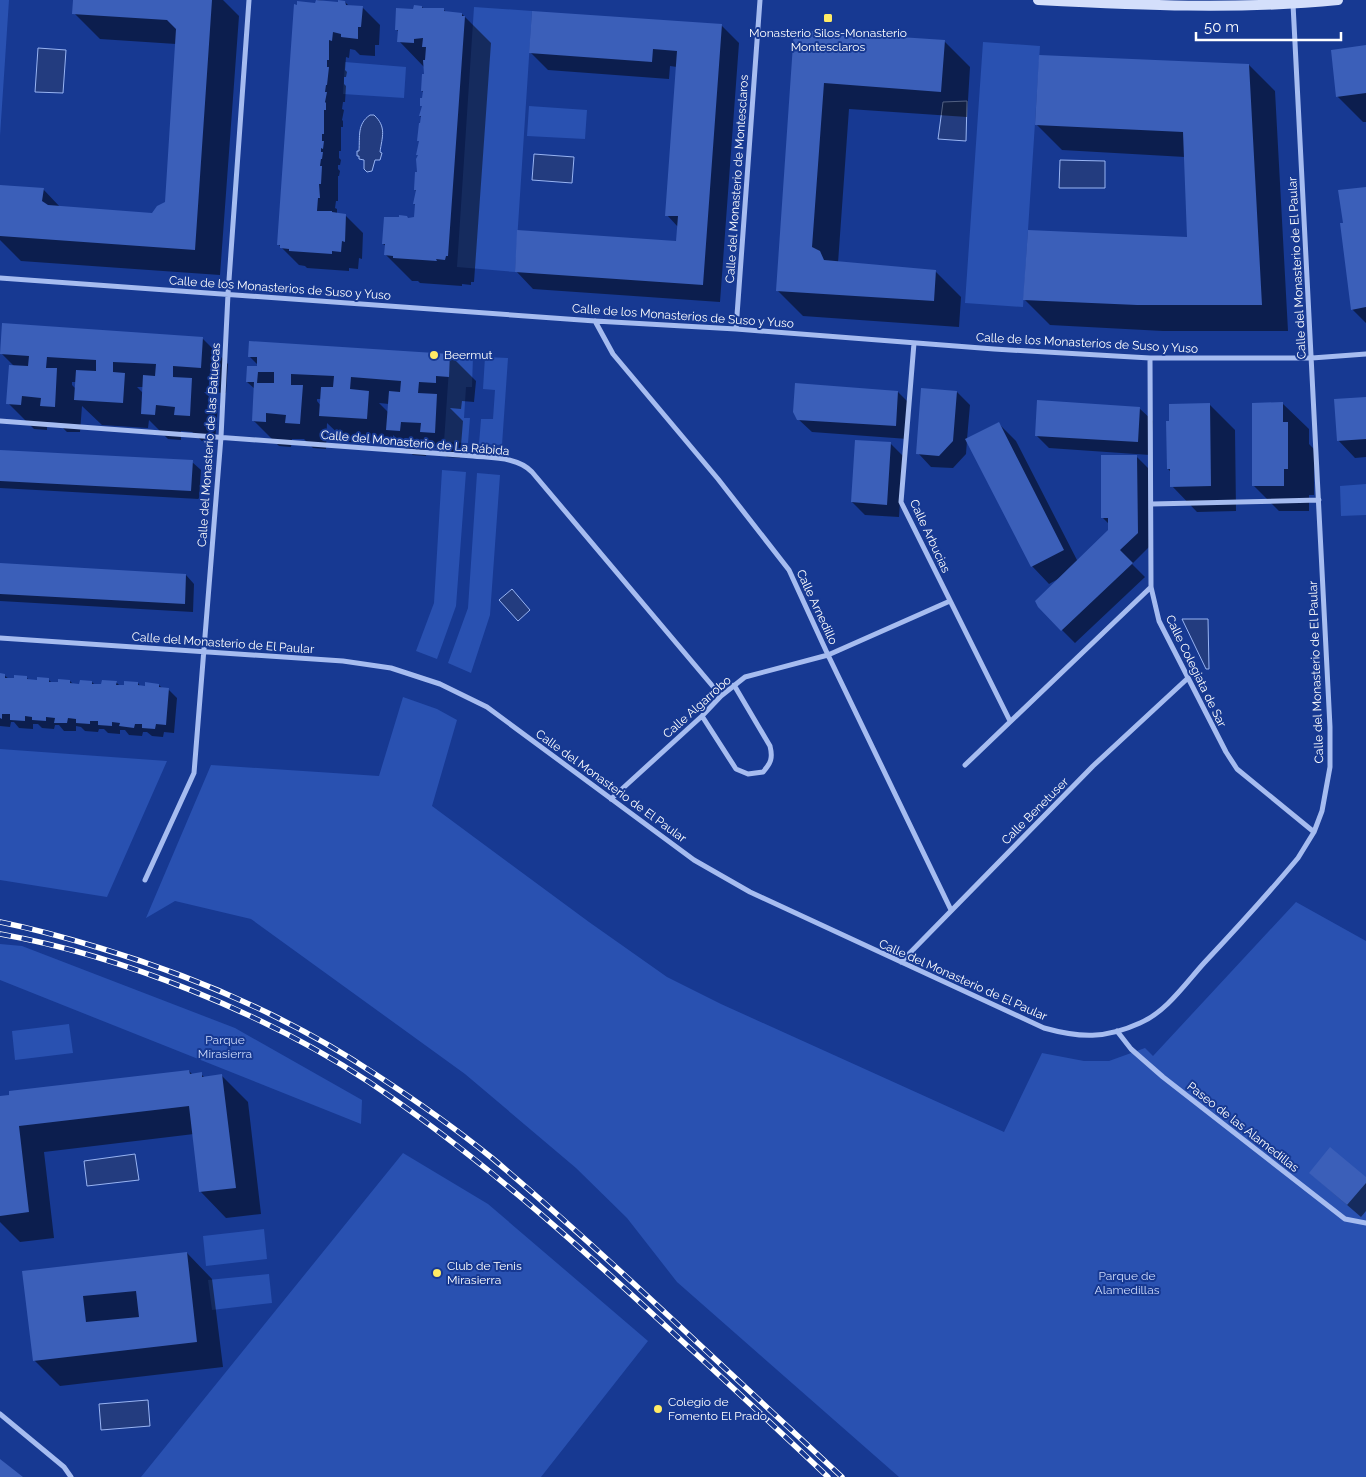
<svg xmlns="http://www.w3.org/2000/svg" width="1366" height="1477" viewBox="0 0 1366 1477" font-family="Raleway,sans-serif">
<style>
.green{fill:#2951b1}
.water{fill:#233c7f;stroke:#98b4f3}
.shadow{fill:#0007;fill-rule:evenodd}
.building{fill:#3b5fb9;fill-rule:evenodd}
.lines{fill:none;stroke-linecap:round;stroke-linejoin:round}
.street{stroke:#a6bcf0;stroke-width:5}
.secondary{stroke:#d4dffb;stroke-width:10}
.rail-casing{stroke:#fff;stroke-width:5.5}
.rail{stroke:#173992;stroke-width:4;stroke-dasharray:11;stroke-linecap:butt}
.poi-dot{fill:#ffeb65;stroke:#173992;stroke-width:2}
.labels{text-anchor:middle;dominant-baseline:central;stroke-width:4;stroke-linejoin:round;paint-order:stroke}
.poi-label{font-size:12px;fill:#fff;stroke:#173992;text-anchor:start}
.street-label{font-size:12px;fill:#fff;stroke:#173992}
.park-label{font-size:12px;fill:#cddafb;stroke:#173992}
</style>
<rect width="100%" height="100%" fill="#173992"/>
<path class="green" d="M0 0H9L0 136Z
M474 7 532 11 515 272 457 267Z
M983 42 1040 46 1023 307 965 303Z
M345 62 406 67 404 98 343 94Z
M529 106 587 110 585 139 527 136Z
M450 354 473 356 472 387H466L464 418H470L468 443 444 442Z
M485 357 508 358 502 445 479 444 481 419H493L495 390 483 389Z
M442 470 466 472 456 606 437 659 416 651 434 603Z
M477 473 500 475 490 615 471 673 448 663 468 608Z
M1366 484V515L1341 516 1340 486Z
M403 697 437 709 457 720 432 806 589 922 667 977 721 1004 1004 1132 1042 1053 1084 1061H1109L1145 1048 1153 1056 1296 902 1366 941V1477H899L677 1282 627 1218 576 1168 465 1074 251 919 175 901 146 918 211 765 379 776Z
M0 749 167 761 107 897 0 880Z
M0 944 22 946 235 1028 362 1100 361 1124 0 980Z
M69 1024 73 1053 15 1060 12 1031Z
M403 1153 488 1204 648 1341 541 1477H141Z
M264 1229 267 1259 206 1266 203 1236Z
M269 1274 272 1303 212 1310 208 1280Z"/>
<path class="water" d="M38 48 66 50 63 93 35 92Z
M967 101 966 141 938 139 943 102Z
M370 115H374C387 127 382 137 380 152L382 153 380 160H375L372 171 367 172 364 169V160L359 159V156H357V151H359C360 136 357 124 370 115Z
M534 154 574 157 572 183 532 180Z
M1060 160 1105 161V188H1059Z
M512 589 530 610 518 621 499 600Z
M1182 619H1208L1209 669H1206Z
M135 1154 139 1180 87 1186 84 1161Z
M148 1400 150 1426 101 1430 99 1404Z"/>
<path class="shadow" d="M74 0H223L239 16 220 275 21 261 0 240V186L43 189 61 208 153 214 167 203 176 44 100 39 74 13Z
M317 0 323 1 325 3 345 2 349 6 362 7 380 25 379 45H375V56L360 55 355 50 350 49 349 58 346 57 345 70 347 72 346 77H344V84L346 86 345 102H343L342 109 344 110 342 120 343 121V127H341V151H339V158L341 160 340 165H338V169L340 171 339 176H338V201H336L335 208 337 209V214L346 216 363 233 362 259 359 258 358 269 349 268V271L307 268 305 266 299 265 278 244Z
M422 7 424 9H443L447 13 462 14 491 43 474 282H471V285L462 284V286L420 283 418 281H412L386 255V246L383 244 408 219 415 218 416 205 414 204 417 191 415 190 418 173 422 118 420 116 423 111 424 93 422 91 425 68 399 41V32L396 29 414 11Z
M721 25 739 43 720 302 533 289 516 271 677 242 678 227 667 215 677 67 670 66 669 79 548 70 531 53Z
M796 31 944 41 970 67 967 117 849 109 838 263 935 271 961 297 959 327 803 316 777 290Z
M1366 47V122H1363L1337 96Z
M1249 65 1275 91 1288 331H1163L1050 325 1024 299 1188 238 1185 157 1062 150 1036 124Z
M1366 188V323L1352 309 1344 224Z
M202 338 228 364 226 393 204 392 218 405 215 442 202 441 192 432 181 431V440L168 439 149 420 148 428 102 425 82 406 80 432H67L58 423 47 422V430L34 429 8 403 15 367 1 353ZM72 382H77L76 389 72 385ZM137 387H144L143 393Z
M450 355 476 381 474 402 462 401 461 409 450 408 463 421 460 458 447 457 438 448 426 447V456L413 455 393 435V445L347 442 327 423 326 449 313 448 304 439H292L291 447 279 446 253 420 255 389 247 382 259 366 249 356ZM317 399H322L321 406 317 401ZM379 403 389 404 388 412Z
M898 392 911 405 908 439 812 432 798 419Z
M957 392 970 405 967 439 998 423 1016 441 1078 562 1110 531V525L1103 518 1136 456 1149 469 1150 546 1132 564 1145 577 1075 643 1062 630 1058 579 1049 584 1032 566 967 440 966 454 953 468 931 467 918 453Z
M1366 398V457L1355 458 1338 440Z
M1209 404 1235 430 1236 511 1197 512 1172 486 1171 472 1168 469Z
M1283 404 1309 429V444L1314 449V495H1309V511H1279L1253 485Z
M1139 408 1153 421 1150 455 1049 448 1036 435Z
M890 443 903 456 899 517 865 515 852 502Z
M0 452 192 462 201 470 199 499 0 488Z
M0 564 186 575 194 584 193 612 0 601Z
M0 675H4L9 679 26 677 30 681 48 679 52 683 70 681 74 685 92 682 95 685 116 682 120 686 138 683 141 687 159 685 163 689H168L177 698 174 733 164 732 163 737 152 736 147 732H143L142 736 129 735 125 730H120V734L108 733 104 729H99L98 732 85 731 81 727 76 726V731H64L59 725H55L54 729 42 728 38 724H33V729L19 728 14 722H11L10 727 0 726Z
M189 1071 193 1075 201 1074 205 1078 222 1076 248 1102 261 1214 226 1218 201 1192 194 1134 44 1152 54 1238 20 1242 0 1222V1098Z
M1310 1173 1366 1179V1211L1361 1217Z
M187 1253 212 1279 223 1367 60 1386 34 1360 24 1272Z"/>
<path class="building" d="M73 0H212L195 250 0 236V185L44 188 42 201 48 205 152 213 157 206 165 202 176 29 167 20 72 14Z
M316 0 338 2V0L345 1 346 5 363 6 361 27H358V39L341 37V34L333 32 332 41 329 40V60H327V67H329L327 85H326L325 92H327L325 102 326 103V110H324V134H322V141H324L323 149 321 148V152H323L322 159H321L320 166H322L321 184H319L320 198H318L317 211H332V212L346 214 345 242 342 241 341 252 332 251V254L289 251V249L280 248V245H277L294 4 297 5V1L315 3Z
M414 5 422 6V8H444V11L462 13V16H465L448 256H446L445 260 436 259 437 261 393 258V256L384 255 385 244H382L384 217H399V215L407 216 408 218 414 217 415 204H413L416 190H414L415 172H417L416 159 418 155H416L419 141H417L419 123H420L421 116H419L422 106H420V98H422L423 91H421L422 74H424L423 60H425L426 47H422L423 38 414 39V43L397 42 398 30H395L396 8 413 9Z
M532 11 722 24 703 285 515 272 517 230 676 241 678 216H665L677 51 653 49 652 62 529 53Z
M794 30 945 40 941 92 824 83 812 247 820 251 824 260 936 270 934 301 776 291Z
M1366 45V93L1336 97 1331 50Z
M1039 55 1249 64 1262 305H1137L1023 300 1028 230 1187 237 1183 132 1035 125Z
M1366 187V307L1351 310 1340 223H1343L1338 190Z
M2 323 203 337 201 368 173 366V377L192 378 190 416 174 415 175 407 156 405 155 415 141 414 143 375 155 376 156 364 113 362V372L125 373 123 403 74 400 76 370 96 371V360L47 357 46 368H57L55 407 40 406 41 398 22 396 21 405 6 404 9 365 28 366 29 356 0 354Z
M249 341 450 354 449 377 436 376V383L419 382 418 393 437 394 435 433 420 432 421 423 401 422 400 431 386 430 389 391 400 392 401 381 351 377 350 389 369 391 367 419 319 416 321 387H333L334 376 291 374V385H303L300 424 285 423 286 415 266 413V422L252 421 254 382H246L247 366H257V357H248ZM258 372H274V383H257Z
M795 383 898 391 896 426 797 420 793 412Z
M921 388 957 391 953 441 939 456 916 454Z
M1366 397V439L1337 441 1334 399Z
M1037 400 1140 407 1138 442 1035 436Z
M1283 402V422H1288V469H1284V486H1252V403Z
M1210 403 1211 486 1170 487V469H1167L1166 421H1169V404Z
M999 422 1064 550 1031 567 965 439Z
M855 440 891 442 887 505 851 502Z
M0 450 193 460 191 491 0 481Z
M1101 455H1137L1138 533 1120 550 1133 563 1061 631 1038 607 1035 601 1108 530V518H1101Z
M0 563 186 574 185 604 0 594Z
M0 673 5 674V678H14V675L27 676V679L37 680V677L49 678V682H58V679L70 680V683L79 684 80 680 92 681V684H101L102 680 117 681 116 685H124V681L138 682V685L145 686V682L159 684V687L169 688 166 725 156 724 155 729 142 728V724H135L134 728 119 726 120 723 112 722V726L98 725V721H90V724L76 723V719L68 718 67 723H54L55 718 46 717V721L32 720V717L25 716V721L10 720V714H2V719L0 718Z
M189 1070 190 1074 202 1072V1077L222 1074 236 1188 199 1192 189 1106 19 1126 29 1212 0 1216V1096L9 1095V1091Z
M1330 1147 1366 1177V1183L1347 1205 1309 1173Z
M187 1252 197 1342 33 1361 22 1271ZM136 1291 139 1317 86 1322 83 1296Z
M0 1459 23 1477H0Z"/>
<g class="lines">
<path class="street" d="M0 278 595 321 736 329 994 349 1150 358H1312L1366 354
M595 321 613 354 718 479 789 570 828 655 951 910
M736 329 760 0
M914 343 901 502 1010 721
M1150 358 1151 587 1159 621 1226 752 1237 769 1314 832
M0 421 473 456C493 458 518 457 532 472L721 696
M1152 504 1319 500
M0 638 343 661 391 668 440 684 487 707 694 860 750 892 1044 1028C1080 1038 1105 1039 1140 1023 1166 1012 1185 984 1204 963 1236 929 1268 894 1298 858L1314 832 1322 811 1330 767V727L1293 4
M702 716 736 769 748 774 763 772C771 763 773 758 770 746L734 685
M965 765 1151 587
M611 799 702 716 721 696 745 677 828 655 950 601
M145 880 194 773 221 437 228 294 249 0
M901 962 1093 766 1188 678
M1117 1031 1131 1049 1163 1077 1345 1219 1366 1223
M0 1414 64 1467 71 1477"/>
<path class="secondary" d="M1038 0C1138 5 1238 10 1338 0"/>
<defs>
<path id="rail" d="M0 922C34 929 67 938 100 948 196 977 291 1018 375 1074 415 1100 455 1128 492 1158 554 1210 613 1264 672 1319 729 1372 785 1424 842 1477
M0 934C123 956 264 1013 369 1082 473 1152 566 1234 658 1319 715 1371 772 1424 828 1477"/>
</defs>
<use href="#rail" class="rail-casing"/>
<use href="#rail" class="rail"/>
</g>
<g class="poi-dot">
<rect x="823" y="13" width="10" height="10" rx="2.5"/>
<circle cx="434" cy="355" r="5"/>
<circle cx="437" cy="1273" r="5"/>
<circle cx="658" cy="1409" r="5"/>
</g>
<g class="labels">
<g class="poi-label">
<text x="828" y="33" text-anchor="middle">Monasterio Silos-Monasterio<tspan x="828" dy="14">Montesclaros</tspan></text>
<text x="444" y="355">Beermut</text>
<text x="447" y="1266">Club de Tenis<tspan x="447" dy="14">Mirasierra</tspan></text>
<text x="668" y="1402">Colegio de<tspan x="668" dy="14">Fomento El Prado</tspan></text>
</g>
<g class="street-label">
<text transform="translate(737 179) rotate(-86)">Calle del Monasterio de Montesclaros</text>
<text transform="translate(1297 268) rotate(-93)">Calle del Monasterio de El Paular</text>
<text transform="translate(280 288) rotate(4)">Calle de los Monasterios de Suso y Yuso</text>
<text transform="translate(683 316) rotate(4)">Calle de los Monasterios de Suso y Yuso</text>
<text transform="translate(1087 343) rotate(3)">Calle de los Monasterios de Suso y Yuso</text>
<text transform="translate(415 443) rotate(5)">Calle del Monasterio de La Rábida</text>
<text transform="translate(209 445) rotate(-86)">Calle del Monasterio de las Batuecas</text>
<text transform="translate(930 536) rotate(65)">Calle Arbucias</text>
<text transform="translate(817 607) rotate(65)">Calle Arnedillo</text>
<text transform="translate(223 643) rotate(4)">Calle del Monasterio de El Paular</text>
<text transform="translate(1196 671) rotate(64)">Calle Colegiata de Sar</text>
<text transform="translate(1316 672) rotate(-92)">Calle del Monasterio de El Paular</text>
<text transform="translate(697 707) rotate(-42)">Calle Algarrobo</text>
<text transform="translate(611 786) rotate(36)">Calle del Monasterio de El Paular</text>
<text transform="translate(1035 811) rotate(-45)">Calle Benetuser</text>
<text transform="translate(963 980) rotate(24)">Calle del Monasterio de El Paular</text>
<text transform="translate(1243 1127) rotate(38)">Paseo de las Alamedillas</text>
</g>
<g class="park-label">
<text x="225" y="1040">Parque<tspan x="225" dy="14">Mirasierra</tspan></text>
<text x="1127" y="1276">Parque de<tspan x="1127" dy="14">Alamedillas</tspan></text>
</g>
</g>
<path d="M1196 32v8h145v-8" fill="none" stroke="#ffffff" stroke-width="2.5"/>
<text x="1204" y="32" font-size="15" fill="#ffffff" stroke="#173992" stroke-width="4" paint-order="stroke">50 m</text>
</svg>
